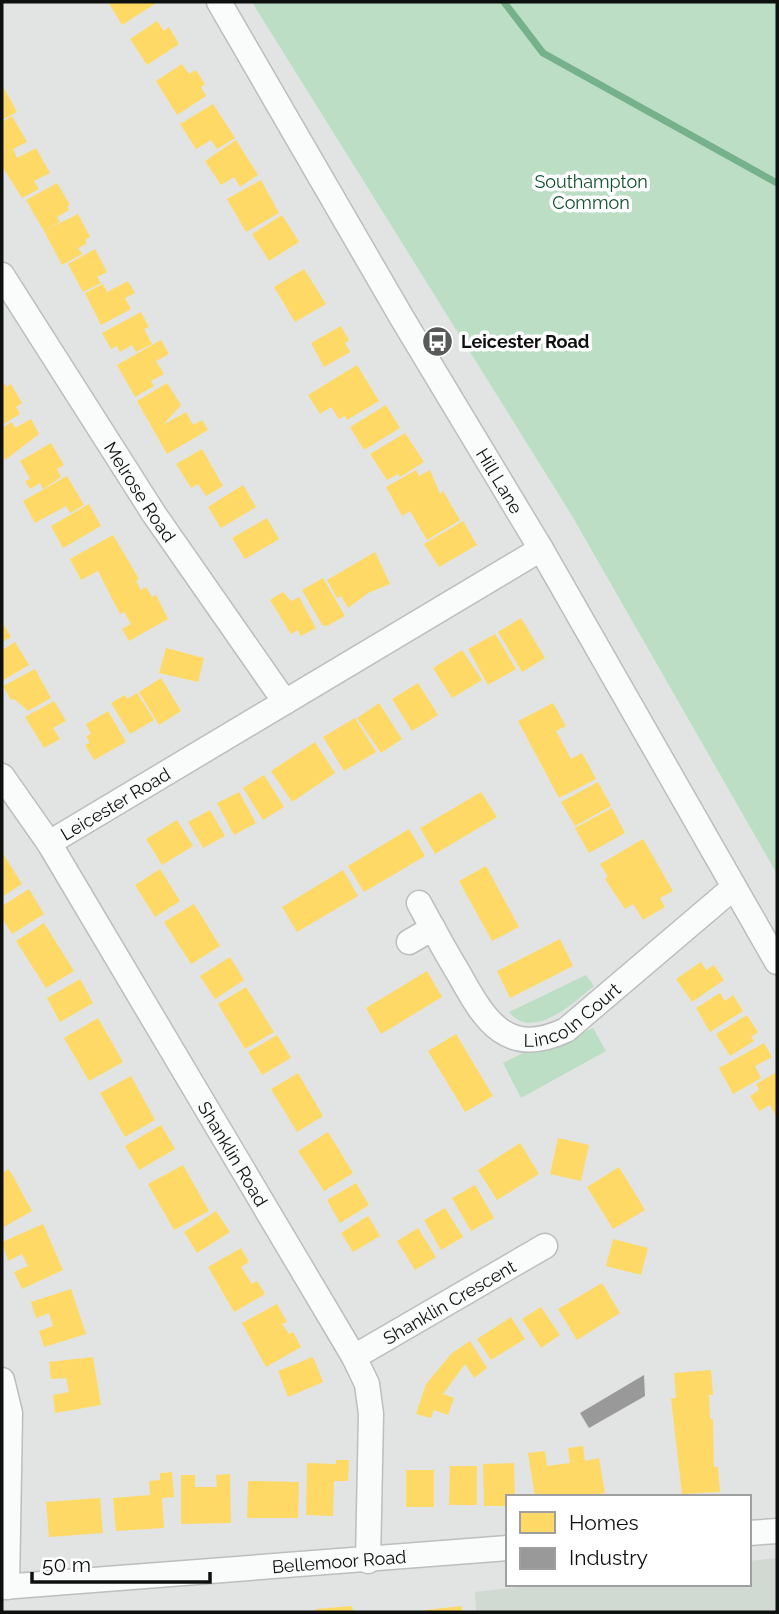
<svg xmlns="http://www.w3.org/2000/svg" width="779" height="1614" viewBox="0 0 779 1614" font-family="Raleway,sans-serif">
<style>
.built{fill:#d1d9d3}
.green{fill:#bcdec5}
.homes{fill:#ffd966}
.industry{fill:#999}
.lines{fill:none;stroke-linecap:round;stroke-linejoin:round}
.stream{stroke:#75b18a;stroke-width:7}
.minor-casing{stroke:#bcbebd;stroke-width:27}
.minor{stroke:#fafbfb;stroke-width:24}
.labels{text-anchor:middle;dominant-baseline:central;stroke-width:7;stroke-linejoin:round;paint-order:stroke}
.park-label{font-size:18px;fill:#0f4f29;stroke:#fff}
.poi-label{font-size:18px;font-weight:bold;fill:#0e100f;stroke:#fff;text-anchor:start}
.street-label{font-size:18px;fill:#0e100f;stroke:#fff}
</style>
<rect width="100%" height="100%" fill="#e1e4e2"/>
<path class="built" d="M777 1558V1612H476L475 1592 546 1584H749V1561Z"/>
<path class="green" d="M252 2H777V874L571 514Z
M586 975 594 986C574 1002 533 1042 509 1012Z
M593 1028 606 1051 521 1098 503 1063 523 1053 554 1046Z"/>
<path class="homes" d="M108 2H158L122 25Z
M157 21 164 31 169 27 179 44 147 65 130 39Z
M182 64 189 74 196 70 205 84 201 87 206 96 177 115 156 81Z
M4 88 17 112 2 120V89Z
M213 104 235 138 217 149 211 140 196 149 180 124Z
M12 116 27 142 13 149 17 158 36 148 50 173 34 181 39 189 22 198 2 166V122Z
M236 140 258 175 240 187 234 177 221 185 205 161Z
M261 180 279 213 246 232 227 199Z
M57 183 70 205 67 206 69 210 57 217 60 222 44 231 26 200Z
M78 214 90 237 86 239V244L78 248 82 254 62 265 44 231Z
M282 215 299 242 269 261 252 234Z
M95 249 107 272 97 277 101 283 83 292 68 264Z
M304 269 326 304 295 322 274 287Z
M128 281 135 293 125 298 131 309 101 325 85 293 103 284 107 292Z
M141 312 149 327 144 329 152 344 136 352 132 345 120 352 117 346 111 349 102 333Z
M341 326 349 340 345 343 350 352 324 367 311 343Z
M161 340 169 354 156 361 164 374 151 381 154 386 135 397 117 365Z
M357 365 379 401 347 420 345 416 339 419 331 407 320 414 308 395Z
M4 383 6 387 11 384 22 403 16 407 20 414 2 425V385Z
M167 383 181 405 163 425 186 412 193 425 202 420 208 430 167 454 137 401Z
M386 405 400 428 364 450 350 427Z
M31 419 39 434 5 460 2 455V428L12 422 15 428Z
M405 433 424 462 400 477 398 474 387 480 370 454Z
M51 443 64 465 57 469 61 477 43 489 40 483 30 489 25 481 30 479 20 461Z
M202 449 223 486 206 496 198 484 191 488 176 464Z
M416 470 419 476 430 470 440 494 443 491 460 520 427 540 410 511 402 516 386 487Z
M67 476 84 505 70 513 66 506 35 523 23 501Z
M243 485 256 507 221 528 208 507Z
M89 504 101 526 63 548 51 526Z
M267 518 279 539 245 559 232 538Z
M463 521 477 545 439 567 424 544Z
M113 535 139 579 136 581 141 590 146 587 152 597 156 595 168 619 129 641 122 629 131 624 124 612 120 614 98 571 81 580 70 559Z
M375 552 390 584 368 593 348 608 341 596 337 598 327 580Z
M323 578 345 616 327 626 322 625 302 590Z
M283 592 291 601 299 597 316 628 301 636 298 630 291 634 270 600Z
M521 618 545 658 522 672 498 632Z
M2 622 11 637 2 642Z
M495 634 516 669 488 685 468 649Z
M15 642 29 665 2 681V650Z
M166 648 204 658 198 682 159 673Z
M462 650 482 680 452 698 433 668Z
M35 669 51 698 28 711 14 699 11 700 3 686Z
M161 678 181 711 159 725 139 692Z
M418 683 438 715 412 731 392 699Z
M137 693 154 720 130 734 111 703 125 695 127 699Z
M54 701 66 721 53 728 60 739 44 748 25 717Z
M379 703 402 739 381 753 357 718Z
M553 703 566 726 556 731 571 759 582 753 596 779 559 798 518 721Z
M108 711 126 742 94 760 85 745 90 743 86 736 91 734 86 724Z
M355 718 376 752 344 771 323 737Z
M315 742 335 773 292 802 271 771Z
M264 775 284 807 263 820 243 788Z
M598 782 611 806 575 826 561 802Z
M239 792 256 823 234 835 217 803Z
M481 792 497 817 435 854 420 828Z
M612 808 625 833 589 853 575 828Z
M210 810 225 836 203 848 188 822Z
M177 820 193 846 162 865 146 839Z
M409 829 425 856 364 892 348 866Z
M643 839 673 891 660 898 665 907 643 920 633 904 625 909 605 879 608 877 600 864Z
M2 852 22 884 2 897Z
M486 866 519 927 492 941 459 881Z
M160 869 180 901 155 917 135 885Z
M343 870 358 896 297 932 282 907Z
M29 889 44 914 12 934 2 918V906Z
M194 904 220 946 191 964 164 922Z
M44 923 74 971 46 988 16 941Z
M560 939 573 966 510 998 497 971Z
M230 957 244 980 215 999 200 976Z
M701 962 706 970 714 965 724 980 692 1002 676 979Z
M427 971 442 997 381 1034 366 1008Z
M80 979 93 1003 60 1022 47 998Z
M246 987 274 1032 245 1049 218 1004Z
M720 993 725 1001 733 995 743 1011 710 1032 696 1008Z
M747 1015 758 1032 751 1037 754 1041 730 1056 716 1034Z
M98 1018 123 1062 89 1081 64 1038Z
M456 1034 493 1096 465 1112 428 1051Z
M277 1035 291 1058 262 1075 248 1052Z
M764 1043 772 1057 755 1066 761 1078 733 1094 719 1068Z
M777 1072V1118L770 1105 759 1111 750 1096 759 1090 756 1084Z
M298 1073 323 1116 297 1132 271 1089Z
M131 1076 155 1120 125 1137 100 1093Z
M161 1125 175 1149 139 1170 125 1146Z
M328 1132 353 1173 324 1191 298 1151Z
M558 1138 589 1145 581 1181 550 1174Z
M520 1143 539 1174 497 1200 478 1170Z
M183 1165 209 1211 174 1230 148 1184Z
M619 1167 645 1210 613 1229 587 1187Z
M9 1169 32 1211 2 1228V1173Z
M356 1183 369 1205 340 1223 327 1200Z
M475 1185 494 1218 471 1231 452 1198Z
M445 1208 463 1237 441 1250 424 1220Z
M216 1211 230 1232 197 1253 184 1232Z
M368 1216 380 1236 353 1252 341 1233Z
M43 1224 63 1270 22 1289 14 1272 28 1266 22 1254 8 1261 2 1242Z
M418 1228 436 1257 415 1270 397 1241Z
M613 1239 648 1248 641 1275 606 1266Z
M241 1248 249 1262 241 1267 252 1284 257 1281 265 1294 234 1312 208 1267Z
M602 1283 620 1313 577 1340 558 1309Z
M71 1289 86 1334 44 1347 39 1331 53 1326 49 1313 36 1318 31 1302Z
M277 1304 287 1322 282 1324 289 1334 293 1332 301 1347 266 1367 242 1323Z
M541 1307 560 1335 541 1348 522 1319Z
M511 1317 525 1339 491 1360 477 1339Z
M470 1341 487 1368 474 1378 465 1364 443 1394 454 1398 448 1415 434 1410 431 1418 416 1414 426 1384 452 1353Z
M93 1357 101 1405 55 1413 53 1395 69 1392 66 1378 51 1379 49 1362Z
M313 1357 323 1382 288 1397 278 1371Z
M711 1370 713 1395H709L710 1419H713L714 1467H718L720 1492 682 1494 671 1398H676L674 1373Z
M583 1446 585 1461 599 1458 605 1493 581 1497H535L528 1453 545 1451 547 1466 570 1463 568 1448Z
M336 1460H349L348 1481H334L333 1516 306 1515 307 1463 336 1464Z
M514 1463 515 1497H508V1506H484L483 1464Z
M450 1466H477V1505H449Z
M406 1470H434V1507H406Z
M172 1472 174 1497 162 1498 164 1528 116 1531 113 1498 150 1495 149 1481 160 1480V1473Z
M230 1474 231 1523 181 1524V1475H195V1487H217L216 1475Z
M248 1481 299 1482 298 1518H247Z
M100 1498 103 1533 49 1537 46 1502Z
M352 1606 353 1612H316V1609Z
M462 1606V1612H425V1610Z"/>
<path class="industry" d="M644 1375 645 1396 589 1428 580 1413Z"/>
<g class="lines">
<path class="stream" d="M504 2 543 53 777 183"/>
<defs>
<g id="minor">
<path id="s1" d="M219 2 402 318 541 549 777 962"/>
<path id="s2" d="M2 275 154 514 285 702"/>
<path id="s3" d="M2 776 49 843 354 1357 367 1384 371 1414 368 1561"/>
<path id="s4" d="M49 843 541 549"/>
<path id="s5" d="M419 903C432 927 445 951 459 974 485 1021 507 1058 566 1030L733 888"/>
<path d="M409 942 433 928"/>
<path id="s6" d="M354 1357 545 1246"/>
<path d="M2 1380 10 1413 7 1587"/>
<path d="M749 1533 777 1531"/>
<path id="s7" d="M2 1587 508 1548"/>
</g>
</defs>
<use href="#minor" class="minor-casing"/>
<use href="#minor" class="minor"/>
</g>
<defs>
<symbol id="bus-disc" viewBox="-11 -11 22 22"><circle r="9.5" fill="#585a59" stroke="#fff"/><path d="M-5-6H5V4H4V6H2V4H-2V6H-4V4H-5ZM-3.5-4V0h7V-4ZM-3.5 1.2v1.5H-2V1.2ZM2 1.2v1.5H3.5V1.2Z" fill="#fff"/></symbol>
</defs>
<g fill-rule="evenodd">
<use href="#bus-disc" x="420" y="324" width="35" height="35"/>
</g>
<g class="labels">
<g class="park-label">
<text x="591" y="181">Southampton<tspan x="591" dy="21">Common</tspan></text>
</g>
<g class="poi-label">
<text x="461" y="341">Leicester Road</text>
</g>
<g class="street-label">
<text stroke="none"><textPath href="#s1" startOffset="555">Hill Lane</textPath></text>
<text stroke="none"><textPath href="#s2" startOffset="257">Melrose Road</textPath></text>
<text stroke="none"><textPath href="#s4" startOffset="77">Leicester Road</textPath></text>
<text stroke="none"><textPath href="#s5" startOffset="233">Lincoln Court</textPath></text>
<text stroke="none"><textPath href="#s3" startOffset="443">Shanklin Road</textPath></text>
<text stroke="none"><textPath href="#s6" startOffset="110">Shanklin Crescent</textPath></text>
<text stroke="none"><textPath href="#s7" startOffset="338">Bellemoor Road</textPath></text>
</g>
</g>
<rect width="779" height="1614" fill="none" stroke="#0e100f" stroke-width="7"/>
<rect x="506" y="1495" width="245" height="91" fill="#ffffff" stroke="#9f9f9f" stroke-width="2"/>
<rect x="520" y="1512" width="35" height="21" fill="#ffd966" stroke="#9f9f9f" stroke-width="2"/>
<text x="569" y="1530" font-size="21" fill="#0e100f">Homes</text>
<rect x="520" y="1548" width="35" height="21" fill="#999999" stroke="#9f9f9f" stroke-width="2"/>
<text x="569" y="1565" font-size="21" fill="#0e100f">Industry</text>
<path d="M32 1572v10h178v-10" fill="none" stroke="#0e100f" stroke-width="3.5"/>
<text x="42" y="1572" font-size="21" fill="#0e100f" stroke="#ffffff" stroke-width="5" paint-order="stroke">50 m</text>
</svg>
